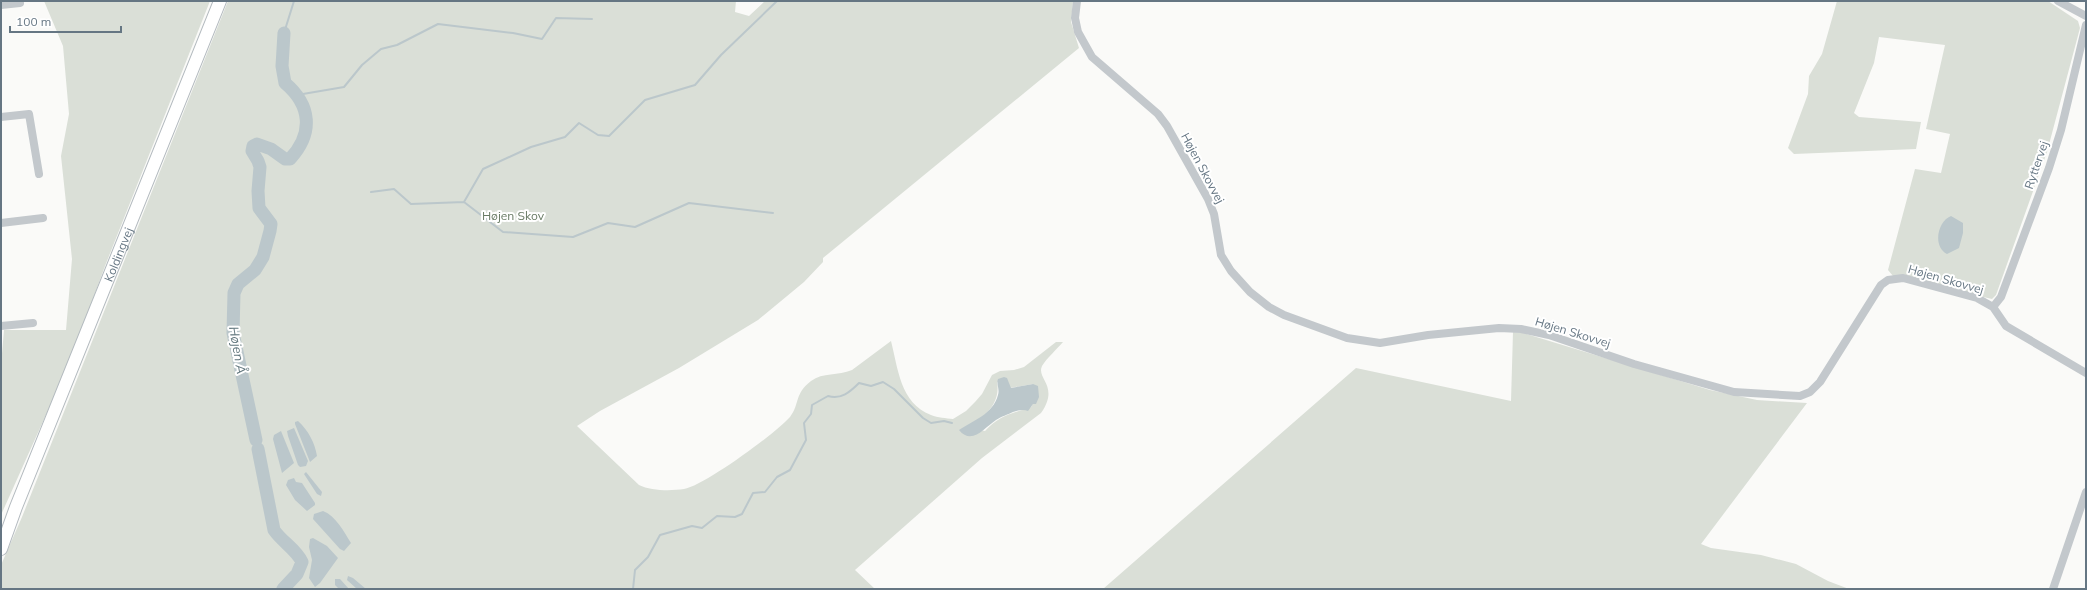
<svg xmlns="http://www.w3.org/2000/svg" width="2087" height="590" viewBox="0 0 2087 590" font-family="Mulish,sans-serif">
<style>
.green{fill:#dadfd7;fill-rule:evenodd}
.water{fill:#bbc7cb}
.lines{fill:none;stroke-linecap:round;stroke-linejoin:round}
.stream{stroke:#bbc7cb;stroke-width:2}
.river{stroke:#bbc7cb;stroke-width:13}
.secondary-casing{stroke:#b3babf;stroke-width:14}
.street{stroke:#c3c8cc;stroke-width:8}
.secondary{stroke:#fff;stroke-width:12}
.labels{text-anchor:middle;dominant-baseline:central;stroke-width:4;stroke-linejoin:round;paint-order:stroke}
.street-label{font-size:12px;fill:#657683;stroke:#fff}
.park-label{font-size:12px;fill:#687a64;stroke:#fff}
.water-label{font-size:13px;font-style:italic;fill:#60757c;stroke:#fff}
</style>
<rect width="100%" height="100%" fill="#fafaf8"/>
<path class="green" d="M44 1H210L105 266 71 359 1 515V365L4 330H66L72 259 61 156 69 114 63 46Z
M228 1H736L735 12 749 16 765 1H1073L1071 22 1079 48 823 258V262L804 282 758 320 679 368 600 411 577 426 639 485C651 491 671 491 684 489 704 486 776 433 790 417 800 404 794 394 811 381 823 372 838 376 852 370L891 341C898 368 900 403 931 415 938 418 946 418 953 419L966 411 975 402 982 394 992 375 1000 371 1014 370 1024 367 1056 342H1063C1057 349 1047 358 1042 366 1036 379 1060 386 1041 413L982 458 855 570 875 589H1V565L22 517ZM997 382 1010 388 1033 384V403L1031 407C1011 414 1000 415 985 431L965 427C984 419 1001 404 997 382Z
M1837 1H2048L2078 21 2080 28 2047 152 1996 295 1992 299 1893 276 1888 270 1915 169 1941 173 1950 134 1926 129 1945 45 1879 37 1874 63 1854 113 1859 117 1921 122 1916 149 1794 154 1788 148 1808 94 1809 76 1822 54Z
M1513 332 1523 333 1710 390 1757 400 1807 403 1701 544 1711 548 1761 555 1796 564 1828 581 1849 589H1103L1356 368 1511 401Z"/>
<path class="water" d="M1951 216 1963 223V233L1959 248 1947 254C1932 246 1938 221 1951 216Z
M1004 377 1007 378 1011 388 1033 384 1038 386 1039 397 1036 404H1033L1028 411C1024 409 1018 410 1013 412 1007 415 1002 416 996 420 985 427 972 446 959 430 974 420 993 414 998 395 1000 389 996 384 998 379Z
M298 421C308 430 315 443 317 456L310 462 295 424V422Z
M294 428 308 461 306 466 300 467 298 465 288 436 287 431Z
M281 431 294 463 282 473 273 439 274 435Z
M306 472 322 492 321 496 317 494 304 474Z
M294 478 296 482 302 483 315 503V505L307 511 295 500 286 485 288 480Z
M323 511C336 516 344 532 351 543L344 551 340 549 313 519 314 514Z
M313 538 327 546 338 558 320 583 315 587 309 578 312 560 309 547 310 539Z
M348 576 353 578 366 589H357L347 580Z
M335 579H340L349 589H339L335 585Z"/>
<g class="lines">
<path class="stream" d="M284 33 294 1
M297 95 344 87 362 65 381 49 397 45 438 24 513 33 542 39 556 18 592 19
M371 192 394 189 411 204 464 202 483 169 531 147 565 137 579 123 598 135 609 136 645 100 695 85 721 55 777 1
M464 202 503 232 573 237 608 223 635 227 689 203 773 213
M633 589 635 570 648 557 660 535 692 526 702 528 717 516 735 517 742 514 753 493 765 492 777 477 790 470 806 440 804 423 811 414 812 405 828 396C841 400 850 392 859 383L871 386 883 382 894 389 923 418 931 423 944 421 952 423"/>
<path class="river" d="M256 440 233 333 234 293 238 284 255 270 263 257 270 231 271 224 259 208 258 191 260 167 258 161 252 151 253 146 257 144 271 149 285 159H290C314 133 311 105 285 83L282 66 284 33
M258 449 274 530C282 542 296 549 302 562L297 574 283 589"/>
<defs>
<g id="secondary">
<path id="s1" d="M1 549 16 507 220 1"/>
</g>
</defs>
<use href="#secondary" class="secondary-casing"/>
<path class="street" d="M1077 1 1075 18 1078 32 1092 57 1158 114 1167 126 1208 199 1214 214 1221 255 1231 271 1250 292 1269 307 1284 315 1347 338 1380 343 1428 335 1499 328 1521 329 1549 335 1634 364 1734 392 1800 396 1810 392 1820 382 1881 285 1888 280 1903 278 1977 298 1993 307 2006 326 2086 373
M2058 1 2086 16
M1 5 20 3
M1 117 29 114 39 174
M1 223 43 218
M1993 307 2001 297 2049 168 2061 130 2086 25
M1 326 33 323
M2053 589 2086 492"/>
<use href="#secondary" class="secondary"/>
</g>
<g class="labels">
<g class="street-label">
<text transform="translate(2036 165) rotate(-71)">Ryttervej</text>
<text transform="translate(1203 168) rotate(62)">Højen Skovvej</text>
<text stroke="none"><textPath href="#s1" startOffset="317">Koldingvej</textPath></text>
<text transform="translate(1946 279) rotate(16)">Højen Skovvej</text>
<text transform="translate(1573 332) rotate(17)">Højen Skovvej</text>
</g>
<g class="park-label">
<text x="513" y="215">Højen Skov</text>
</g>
<g class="water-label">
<text transform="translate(238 350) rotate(80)">Højen Å</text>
</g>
</g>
<rect width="2087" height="590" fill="none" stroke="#657683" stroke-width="4"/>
<path d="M10 26v6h111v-6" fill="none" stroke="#657683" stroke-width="2"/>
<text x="16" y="26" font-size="12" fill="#657683" stroke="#ffffff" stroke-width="3" paint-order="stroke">100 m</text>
</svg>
